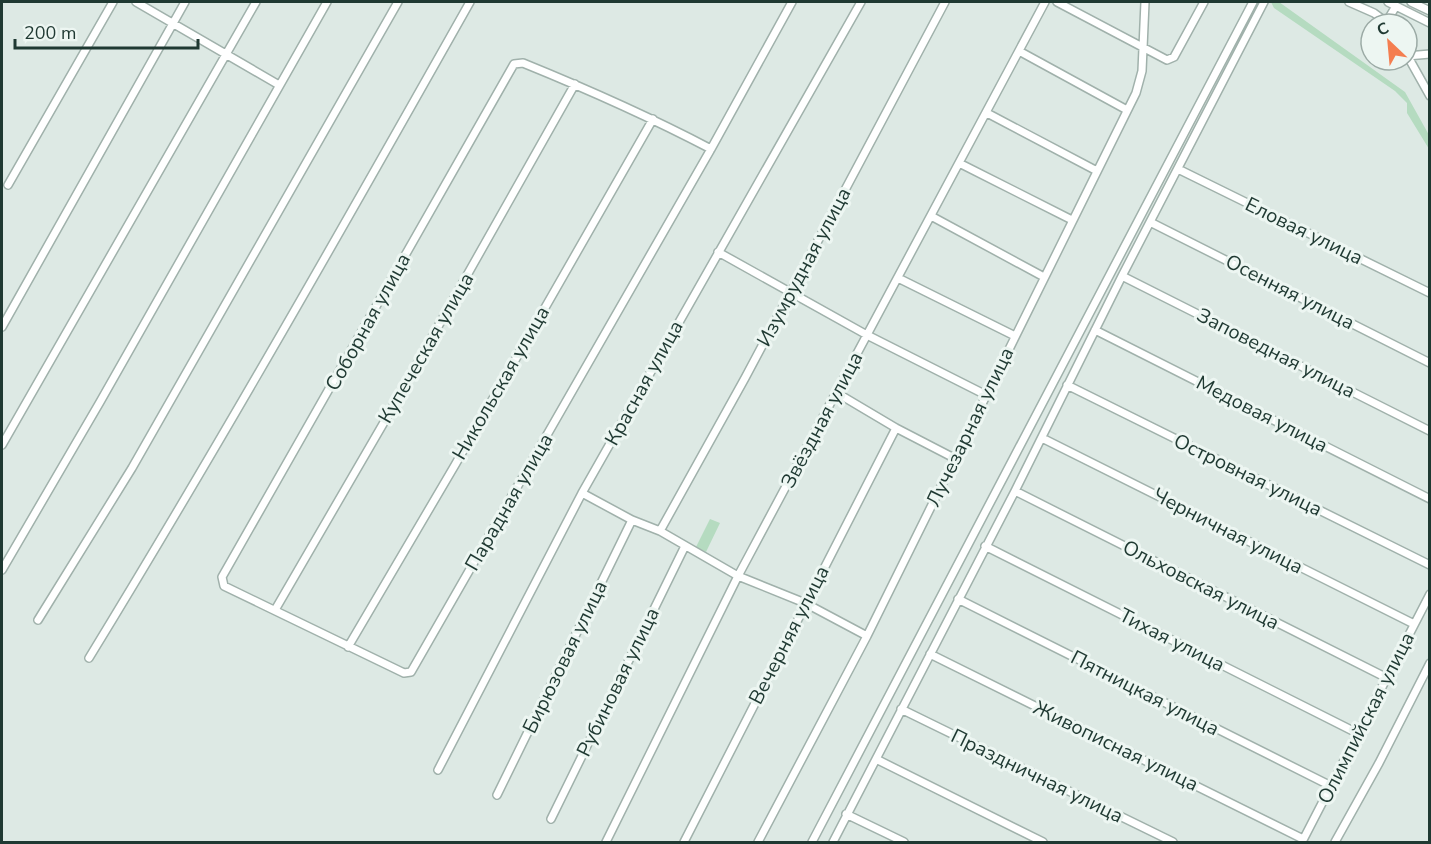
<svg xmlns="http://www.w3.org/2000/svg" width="1431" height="844" viewBox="0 0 1431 844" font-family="'Nunito Sans',sans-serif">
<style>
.green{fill:#b5dbc0}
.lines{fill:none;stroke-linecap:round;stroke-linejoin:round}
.minor-casing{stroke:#a0b1ab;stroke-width:10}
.minor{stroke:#fff;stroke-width:7}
.labels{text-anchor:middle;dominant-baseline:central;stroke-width:6;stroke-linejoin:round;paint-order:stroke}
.street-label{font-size:20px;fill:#1f3932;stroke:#edf6f2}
</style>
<rect width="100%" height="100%" fill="#dde9e4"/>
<path class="green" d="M1271 2H1279L1405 92 1429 135V149L1407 113V103L1395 91 1274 8Z
M710 519 720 523 706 552 696 547Z"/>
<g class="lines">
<defs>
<path id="minor" d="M136 2 279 85
M1057 2 1167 60 1174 57 1204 2
M1349 2 1374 13 1389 24
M1388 2 1430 23
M1411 2 1430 11
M1387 21 1396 6
M1019 51 1127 110
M1407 55 1430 96
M1407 56 1430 54
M987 113 1097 171
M711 149C650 117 587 89 523 63L514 64 222 577 224 586 404 673 411 672 711 149 792 2
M959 163 1072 220
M1178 169 1430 293
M8 185 113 2
M931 216 1044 277
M1150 222 1430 363
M718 252 867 335 986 395
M1122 276 1430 431
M898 278 1015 336
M2 327 185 2
M1095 330 1430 499
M1067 385 1430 565
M837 393 896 428 954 458
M1042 438 1414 624
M2 445 256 2
M1015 491 1387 678
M582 493 632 520 660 531 738 576 805 603 867 636
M660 531 745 378 945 2
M985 546 1359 734
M2 570 100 402 327 2
M958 599 1331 786
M275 610 383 424 575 84
M38 620 132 468 398 2
M348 647 455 465 653 119
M930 654 1303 839
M89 658C221 442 346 222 470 2
M901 709 1173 842
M876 759 1043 842
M438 770 582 493 861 2
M497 795 632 520
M846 814 904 842
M551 819 685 546
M606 842 738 576 1045 2
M684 842 896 428
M758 842 867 636 1136 93 1142 71 1145 2
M812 842 1253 2
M833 842 1015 491 1122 276 1264 2
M1302 842 1430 594
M1335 842 1379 763 1430 663"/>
</defs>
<use href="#minor" class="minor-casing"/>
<use href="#minor" class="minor"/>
</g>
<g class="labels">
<g class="street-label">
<text transform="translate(1304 231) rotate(26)">Еловая улица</text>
<text transform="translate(804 267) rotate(-62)">Изумрудная улица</text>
<text transform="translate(1290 292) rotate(27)">Осенняя улица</text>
<text transform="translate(368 322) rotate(-61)">Соборная улица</text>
<text transform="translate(426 348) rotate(-60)">Купеческая улица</text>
<text transform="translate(1276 353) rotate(27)">Заповедная улица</text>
<text transform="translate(501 383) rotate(-60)">Никольская улица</text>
<text transform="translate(644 383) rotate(-61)">Красная улица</text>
<text transform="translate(1262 414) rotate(27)">Медовая улица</text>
<text transform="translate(822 420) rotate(-62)">Звёздная улица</text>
<text transform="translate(970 427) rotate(-64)">Лучезарная улица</text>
<text transform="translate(1248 475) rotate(26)">Островная улица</text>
<text transform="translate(509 502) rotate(-60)">Парадная улица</text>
<text transform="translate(1228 531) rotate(27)">Черничная улица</text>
<text transform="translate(1201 585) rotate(27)">Ольховская улица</text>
<text transform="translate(789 635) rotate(-63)">Вечерняя улица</text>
<text transform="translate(1172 640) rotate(27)">Тихая улица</text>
<text transform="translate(565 657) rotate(-64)">Бирюзовая улица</text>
<text transform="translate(618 682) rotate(-64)">Рубиновая улица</text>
<text transform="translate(1145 693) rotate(27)">Пятницкая улица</text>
<text transform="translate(1366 718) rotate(-63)">Олимпийская улица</text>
<text transform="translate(1116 746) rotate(26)">Живописная улица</text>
<text transform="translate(1037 776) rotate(26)">Праздничная улица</text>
</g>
</g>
<rect width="1431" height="844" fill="none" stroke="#1f3932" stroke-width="6"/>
<g transform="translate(1389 42) rotate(334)"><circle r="28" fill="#edf6f2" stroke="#9baaa5" stroke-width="1.5"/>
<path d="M0-4.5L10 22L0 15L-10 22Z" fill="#f47e50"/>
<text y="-9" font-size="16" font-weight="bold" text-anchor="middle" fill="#1f3932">С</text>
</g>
<path d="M15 39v9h183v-9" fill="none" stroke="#1f3932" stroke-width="3"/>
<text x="24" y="39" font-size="18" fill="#1f3932" stroke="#edf6f2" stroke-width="4.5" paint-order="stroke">200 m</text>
</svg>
